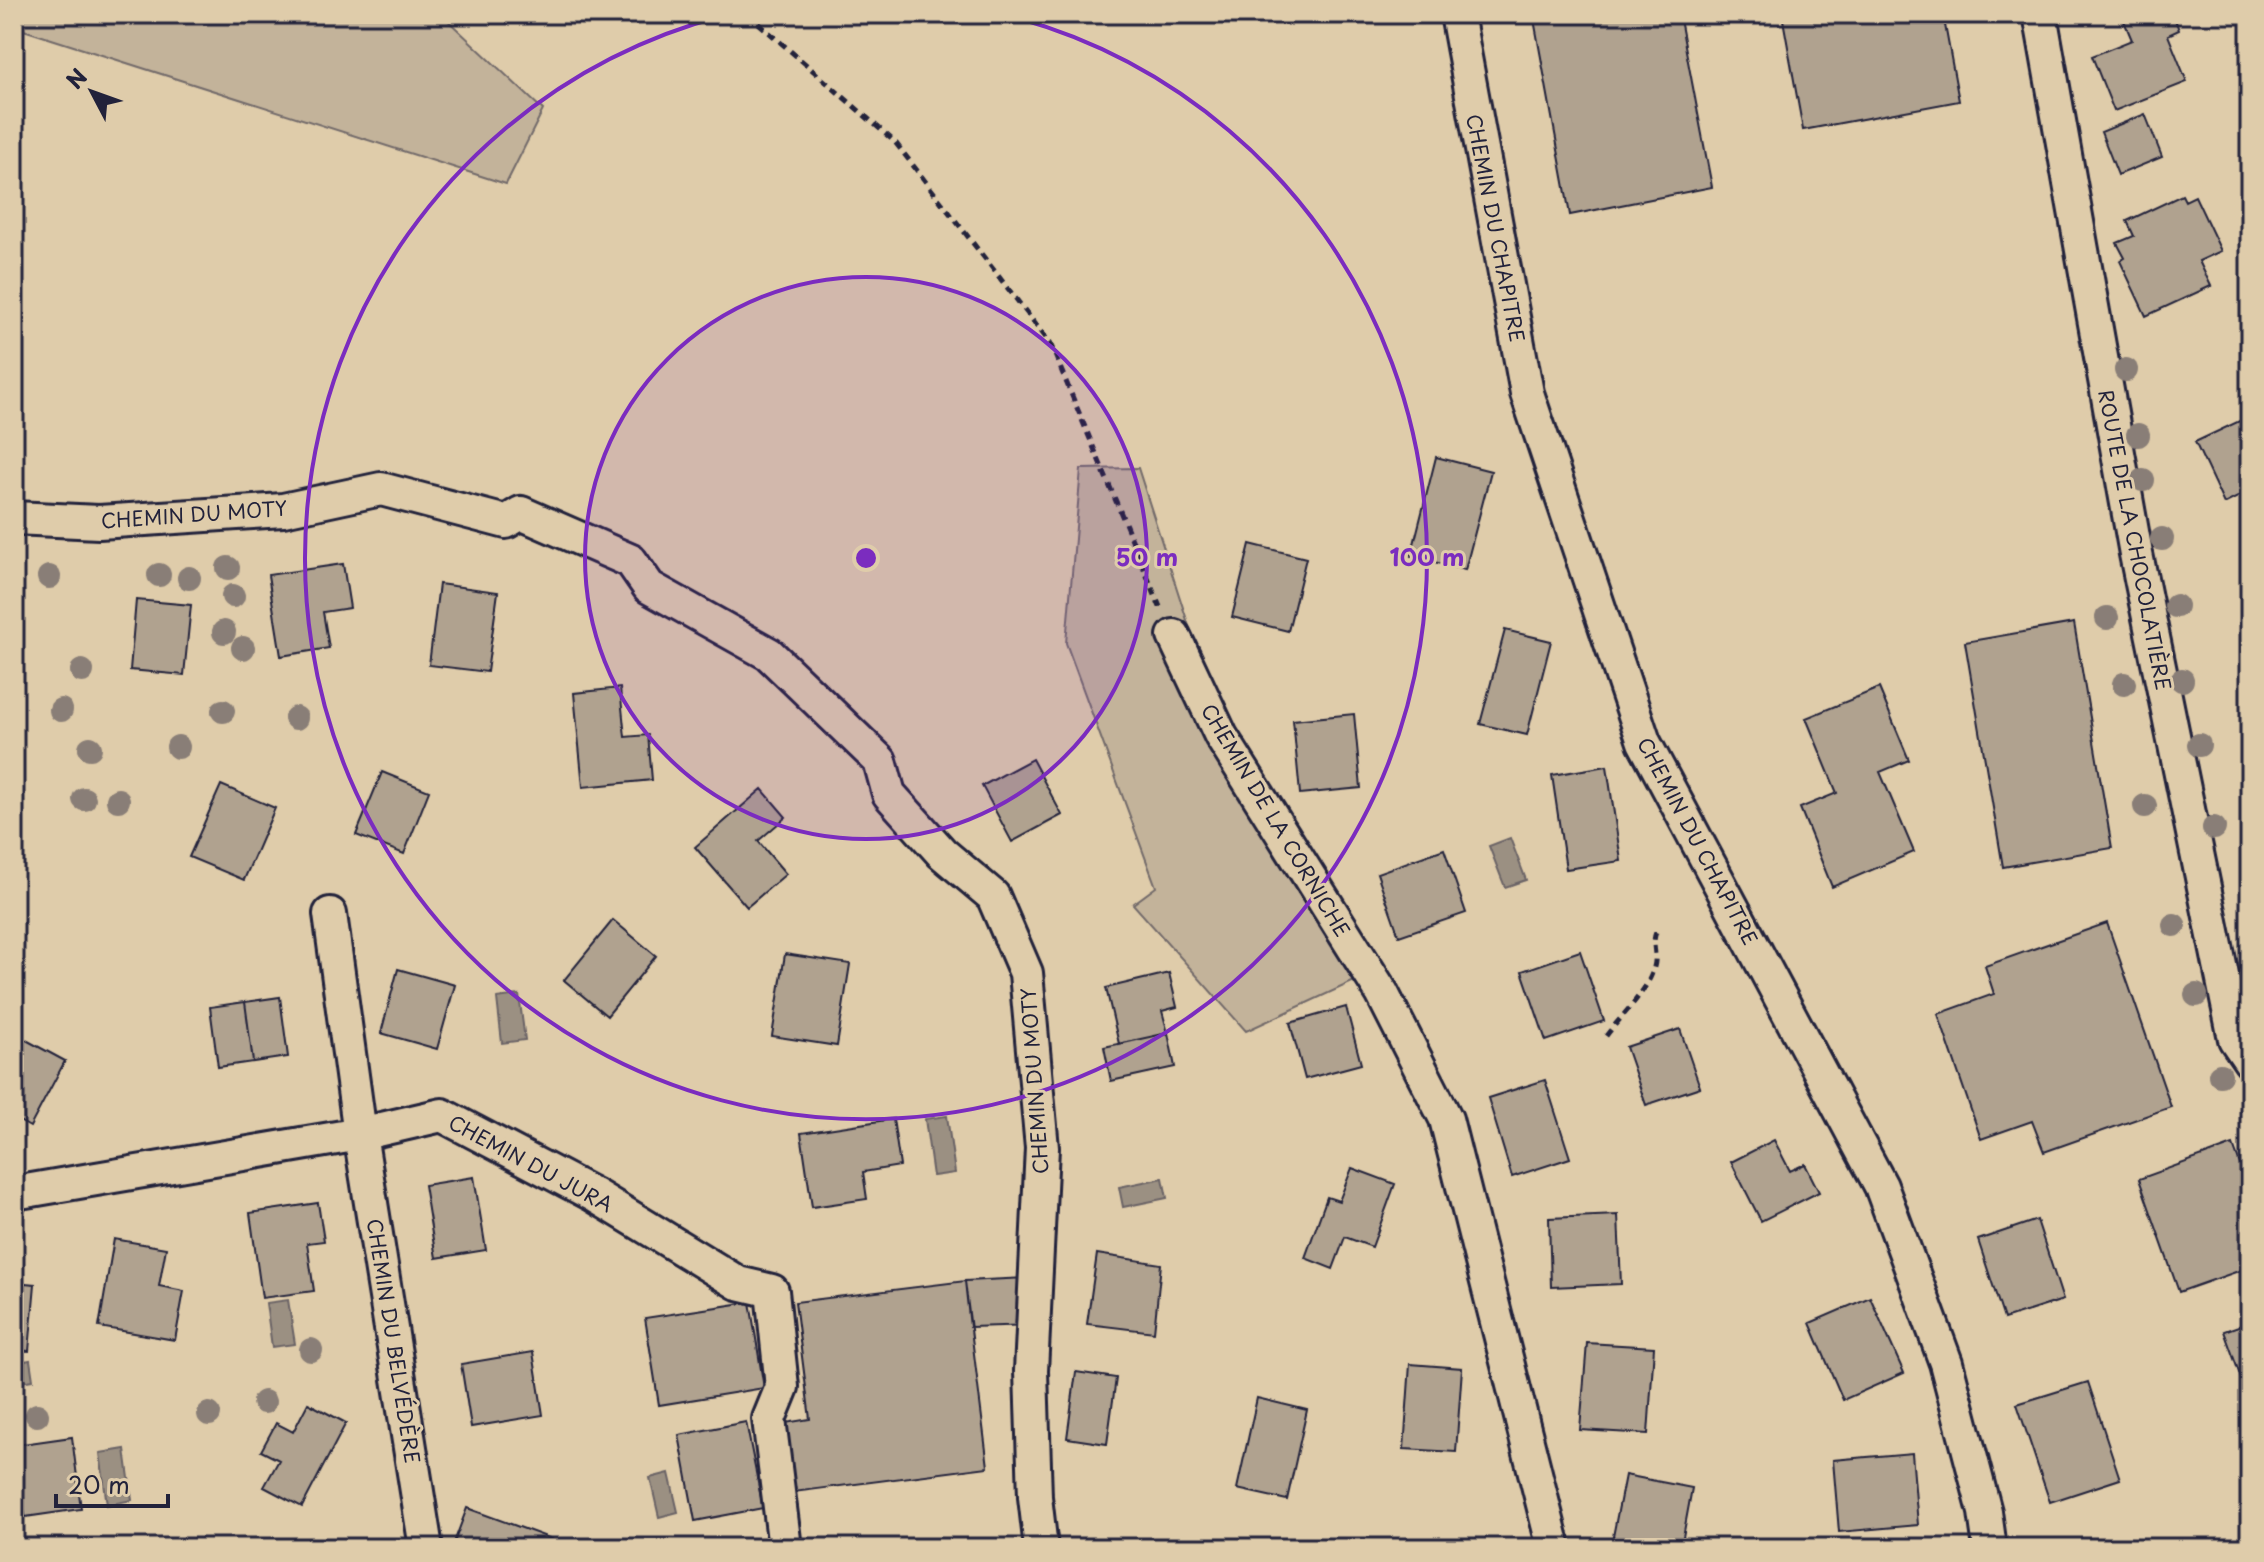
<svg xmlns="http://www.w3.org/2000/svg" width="2264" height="1562" viewBox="0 0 2264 1562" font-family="'Playpen Sans',sans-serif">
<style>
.green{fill:#c3b39a;stroke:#726a6a;stroke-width:2}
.water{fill:#9b9082;stroke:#6b6466;stroke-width:2}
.building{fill:#b0a28f;stroke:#22223b;stroke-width:2}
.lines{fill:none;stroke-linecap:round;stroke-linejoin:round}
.minor-casing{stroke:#22223b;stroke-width:38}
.path{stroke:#22223b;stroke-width:5;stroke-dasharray:8 6;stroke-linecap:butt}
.minor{stroke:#dfccaa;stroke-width:32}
.tree{fill:#897e77}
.ring{fill:none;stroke:#7b2cbf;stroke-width:4}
.labels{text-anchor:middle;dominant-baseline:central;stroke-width:6;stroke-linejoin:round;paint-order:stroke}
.street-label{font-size:20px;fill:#22223b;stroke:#dfccaa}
.centre{fill:#7b2cbf;stroke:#dfccaa;stroke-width:4}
.ring-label{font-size:24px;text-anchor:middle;font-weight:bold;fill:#7b2cbf;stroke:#dfccaa;stroke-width:6;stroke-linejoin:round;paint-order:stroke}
</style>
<rect width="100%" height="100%" fill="#dfccaa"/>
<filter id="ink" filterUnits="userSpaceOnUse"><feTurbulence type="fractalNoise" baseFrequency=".0125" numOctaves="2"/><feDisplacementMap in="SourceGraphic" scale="16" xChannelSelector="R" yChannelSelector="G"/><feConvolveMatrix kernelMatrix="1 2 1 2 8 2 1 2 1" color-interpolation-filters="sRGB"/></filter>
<g filter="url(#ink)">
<path class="green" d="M14 14H441L543 110 506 184 14 27Z
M1138 468 1206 679 1361 978 1246 1031 1133 904 1156 887 1066 643 1081 469Z"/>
<path class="water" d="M1510 838 1526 880 1505 887 1489 846Z
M519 995 525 1040 502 1043 497 998Z
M947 1116 955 1173 933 1176 925 1119Z
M1163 1178 1167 1198 1123 1207 1119 1187Z
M288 1300 295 1344 272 1347 266 1303Z
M30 1360 33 1380 14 1383V1363Z
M125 1449 132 1500 107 1505 100 1453Z
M669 1473 678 1512 659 1517 650 1478Z"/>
<path class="building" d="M1533 14H1679L1712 187 1570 215Z
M1782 14H1943L1959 101 1803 130Z
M2141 14H2173L2179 30 2168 35 2187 82 2114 111 2092 56 2132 40 2124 21Z
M2145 114 2162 157 2118 175 2101 132Z
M2182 195 2185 201 2195 196 2221 251 2199 261 2211 286 2146 316 2120 261 2125 258 2117 243 2134 236 2127 221Z
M2250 416V491L2224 504 2195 442Z
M1436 457 1491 471 1465 570 1411 556Z
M1250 544 1306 558 1288 631 1232 617Z
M343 564 350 608 323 612 329 648 281 656 268 575Z
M439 584 498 592 487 672 429 665Z
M136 600 191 605 184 675 130 670Z
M2074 623 2112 848 2003 867 1965 642Z
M1505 630 1551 641 1527 735 1480 724Z
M620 688 625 737 648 735 652 780 583 787 574 693Z
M1879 688 1909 760 1880 772 1914 852 1832 887 1800 808 1837 793 1806 718Z
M1354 714 1361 788 1300 794 1293 720Z
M1032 759 1062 815 1012 842 982 786Z
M1607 766 1621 861 1566 869 1552 775Z
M382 772 429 791 404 854 356 835Z
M221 785 275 808 244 880 189 857Z
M762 789 786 817 758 841 786 874 747 907 695 847Z
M1444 849 1466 913 1399 936 1377 873Z
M613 920 656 956 607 1016 564 980Z
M2107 923 2171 1107 2044 1152 2032 1121 1981 1139 1938 1014 1994 994 1985 966Z
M1580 951 1604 1021 1546 1041 1522 971Z
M785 954 850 964 837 1046 772 1036Z
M398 969 455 985 437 1049 381 1033Z
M1169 973 1177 1007 1162 1011 1168 1033 1119 1044 1106 988Z
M280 997 288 1057 253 1062 245 1002Z
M245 1002 253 1062 218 1067 210 1007Z
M1346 1007 1361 1064 1305 1079 1290 1023Z
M1680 1029 1700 1087 1646 1105 1626 1047Z
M1168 1033 1175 1067 1111 1081 1104 1047Z
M15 1034 65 1061 30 1127 14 1118Z
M1545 1080 1570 1158 1512 1177 1488 1098Z
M893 1119 900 1166 863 1172 867 1199 812 1207 801 1133Z
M1774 1140 1790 1171 1805 1164 1819 1192 1761 1221 1731 1162Z
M2233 1145 2250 1192V1267L2179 1292 2139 1179Z
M1352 1168 1395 1184 1372 1247 1345 1237 1333 1269 1305 1258 1327 1197 1339 1201Z
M474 1177 486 1250 436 1258 424 1185Z
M318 1203 324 1241 307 1243 314 1291 262 1298 250 1213Z
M1618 1215 1621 1284 1551 1287 1549 1218Z
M2037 1220 2063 1300 2004 1319 1978 1240Z
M114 1239 166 1248 159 1286 184 1291 175 1340 99 1327Z
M1097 1254 1161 1264 1154 1332 1087 1324Z
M1029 1278 1031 1325 970 1327 965 1281Z
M965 1281 988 1467 794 1492 785 1423 810 1419 795 1302Z
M14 1282 35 1284 29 1351 14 1350Z
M1870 1297 1904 1373 1843 1400 1810 1323Z
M750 1302 764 1388 659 1405 645 1318Z
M2250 1322V1403L2224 1331Z
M1587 1343 1654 1347 1648 1434 1580 1430Z
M533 1352 543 1415 471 1427 461 1364Z
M1410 1364 1462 1368 1456 1452 1404 1449Z
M1076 1372 1116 1378 1107 1444 1067 1438Z
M2088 1382 2120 1479 2050 1502 2017 1404Z
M1257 1398 1307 1410 1287 1500 1237 1489Z
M308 1403 346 1423 302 1507 264 1487 279 1460 261 1451 276 1423 293 1432Z
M746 1422 763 1508 695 1521 679 1435Z
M72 1437 81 1509 25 1517 15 1445Z
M1912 1453 1918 1525 1839 1532 1833 1460Z
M1625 1475 1692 1488 1681 1548 1611 1547Z
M467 1508 552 1539 548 1548H452Z"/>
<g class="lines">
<defs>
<path id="minor" d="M1457 14 1527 393 1644 742 1881 1186 1946 1363 1985 1512 1990 1548
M2040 14 2136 554 2235 1039 2250 1061
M14 518 99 522 283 510 381 489 506 522 521 513 631 561 649 587 769 654 880 761 889 794 942 853 993 896 1026 973 1042 1148 1031 1371 1035 1497 1041 1548
M1174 636 1221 736 1382 993 1446 1119 1554 1548
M330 914 360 1134 426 1548
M14 1193 360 1134 442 1115 594 1195 738 1283 772 1291 782 1387 769 1419 785 1548"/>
</defs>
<use href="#minor" class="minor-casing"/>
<path class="path" d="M748 14 895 142 1050 343 1160 607
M1606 1036C1621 1016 1648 991 1654 967 1658 953 1650 944 1657 930"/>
<use href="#minor" class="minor"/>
</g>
<g class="tree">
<circle cx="2126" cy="370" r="12"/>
<circle cx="2138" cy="435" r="12"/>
<circle cx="2143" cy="480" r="12"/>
<circle cx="2162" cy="539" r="12"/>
<circle cx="228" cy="568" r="12"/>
<circle cx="159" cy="575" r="12"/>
<circle cx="49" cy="577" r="12"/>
<circle cx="189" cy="578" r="12"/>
<circle cx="233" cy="596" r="12"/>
<circle cx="2176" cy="606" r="12"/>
<circle cx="2107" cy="618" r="12"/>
<circle cx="224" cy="632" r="12"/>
<circle cx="243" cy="648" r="12"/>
<circle cx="82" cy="671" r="12"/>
<circle cx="2182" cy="680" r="12"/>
<circle cx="2124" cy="684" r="12"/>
<circle cx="61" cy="710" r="12"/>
<circle cx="223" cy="711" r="12"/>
<circle cx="296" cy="718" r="12"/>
<circle cx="2199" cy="745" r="12"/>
<circle cx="178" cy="747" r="12"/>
<circle cx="90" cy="748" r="12"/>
<circle cx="84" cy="799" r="12"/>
<circle cx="118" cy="800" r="12"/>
<circle cx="2145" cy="806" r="12"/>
<circle cx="2214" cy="828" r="12"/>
<circle cx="2174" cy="925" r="12"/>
<circle cx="2196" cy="995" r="12"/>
<circle cx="2220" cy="1075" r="12"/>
<circle cx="311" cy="1350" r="12"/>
<circle cx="264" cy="1402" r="12"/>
<circle cx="209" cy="1414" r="12"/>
<circle cx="37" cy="1415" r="12"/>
</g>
</g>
<circle cx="866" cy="558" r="281" fill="#7b2cbf" fill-opacity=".12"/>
<g class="ring">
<circle cx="866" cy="558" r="281"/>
<path d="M1006 15A561 561 0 1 1 726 15"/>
</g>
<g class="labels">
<g class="street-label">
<text transform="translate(1496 228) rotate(79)">CHEMIN DU CHAPITRE</text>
<text transform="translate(194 514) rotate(-4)">CHEMIN DU MOTY</text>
<text transform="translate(2135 540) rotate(79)">ROUTE DE LA CHOCOLATIÈRE</text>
<text transform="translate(1276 820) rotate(59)">CHEMIN DE LA CORNICHE</text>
<text transform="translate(1698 841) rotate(62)">CHEMIN DU CHAPITRE</text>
<text transform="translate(1034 1081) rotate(-94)">CHEMIN DU MOTY</text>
<text transform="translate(531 1163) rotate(28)">CHEMIN DU JURA</text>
<text transform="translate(394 1341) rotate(81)">CHEMIN DU BELVÉDÈRE</text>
</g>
</g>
<circle cx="866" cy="558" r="12" class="centre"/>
<g class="ring-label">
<text x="1147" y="566">50 m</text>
<text x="1427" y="566">100 m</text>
</g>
<rect width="2264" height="1562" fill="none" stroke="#dfccaa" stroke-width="48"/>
<rect x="24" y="24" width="2216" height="1514" fill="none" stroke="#22223b" stroke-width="3" filter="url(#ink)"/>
<g transform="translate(92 92) rotate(311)" stroke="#dfccaa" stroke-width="6" paint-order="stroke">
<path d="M0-6L14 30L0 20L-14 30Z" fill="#22223b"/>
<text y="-12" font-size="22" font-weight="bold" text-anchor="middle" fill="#22223b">N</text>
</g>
<path d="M56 1494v12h112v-12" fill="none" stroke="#22223b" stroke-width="4"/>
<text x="68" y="1494" font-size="24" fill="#22223b" stroke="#dfccaa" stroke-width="6" paint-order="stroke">20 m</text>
</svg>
